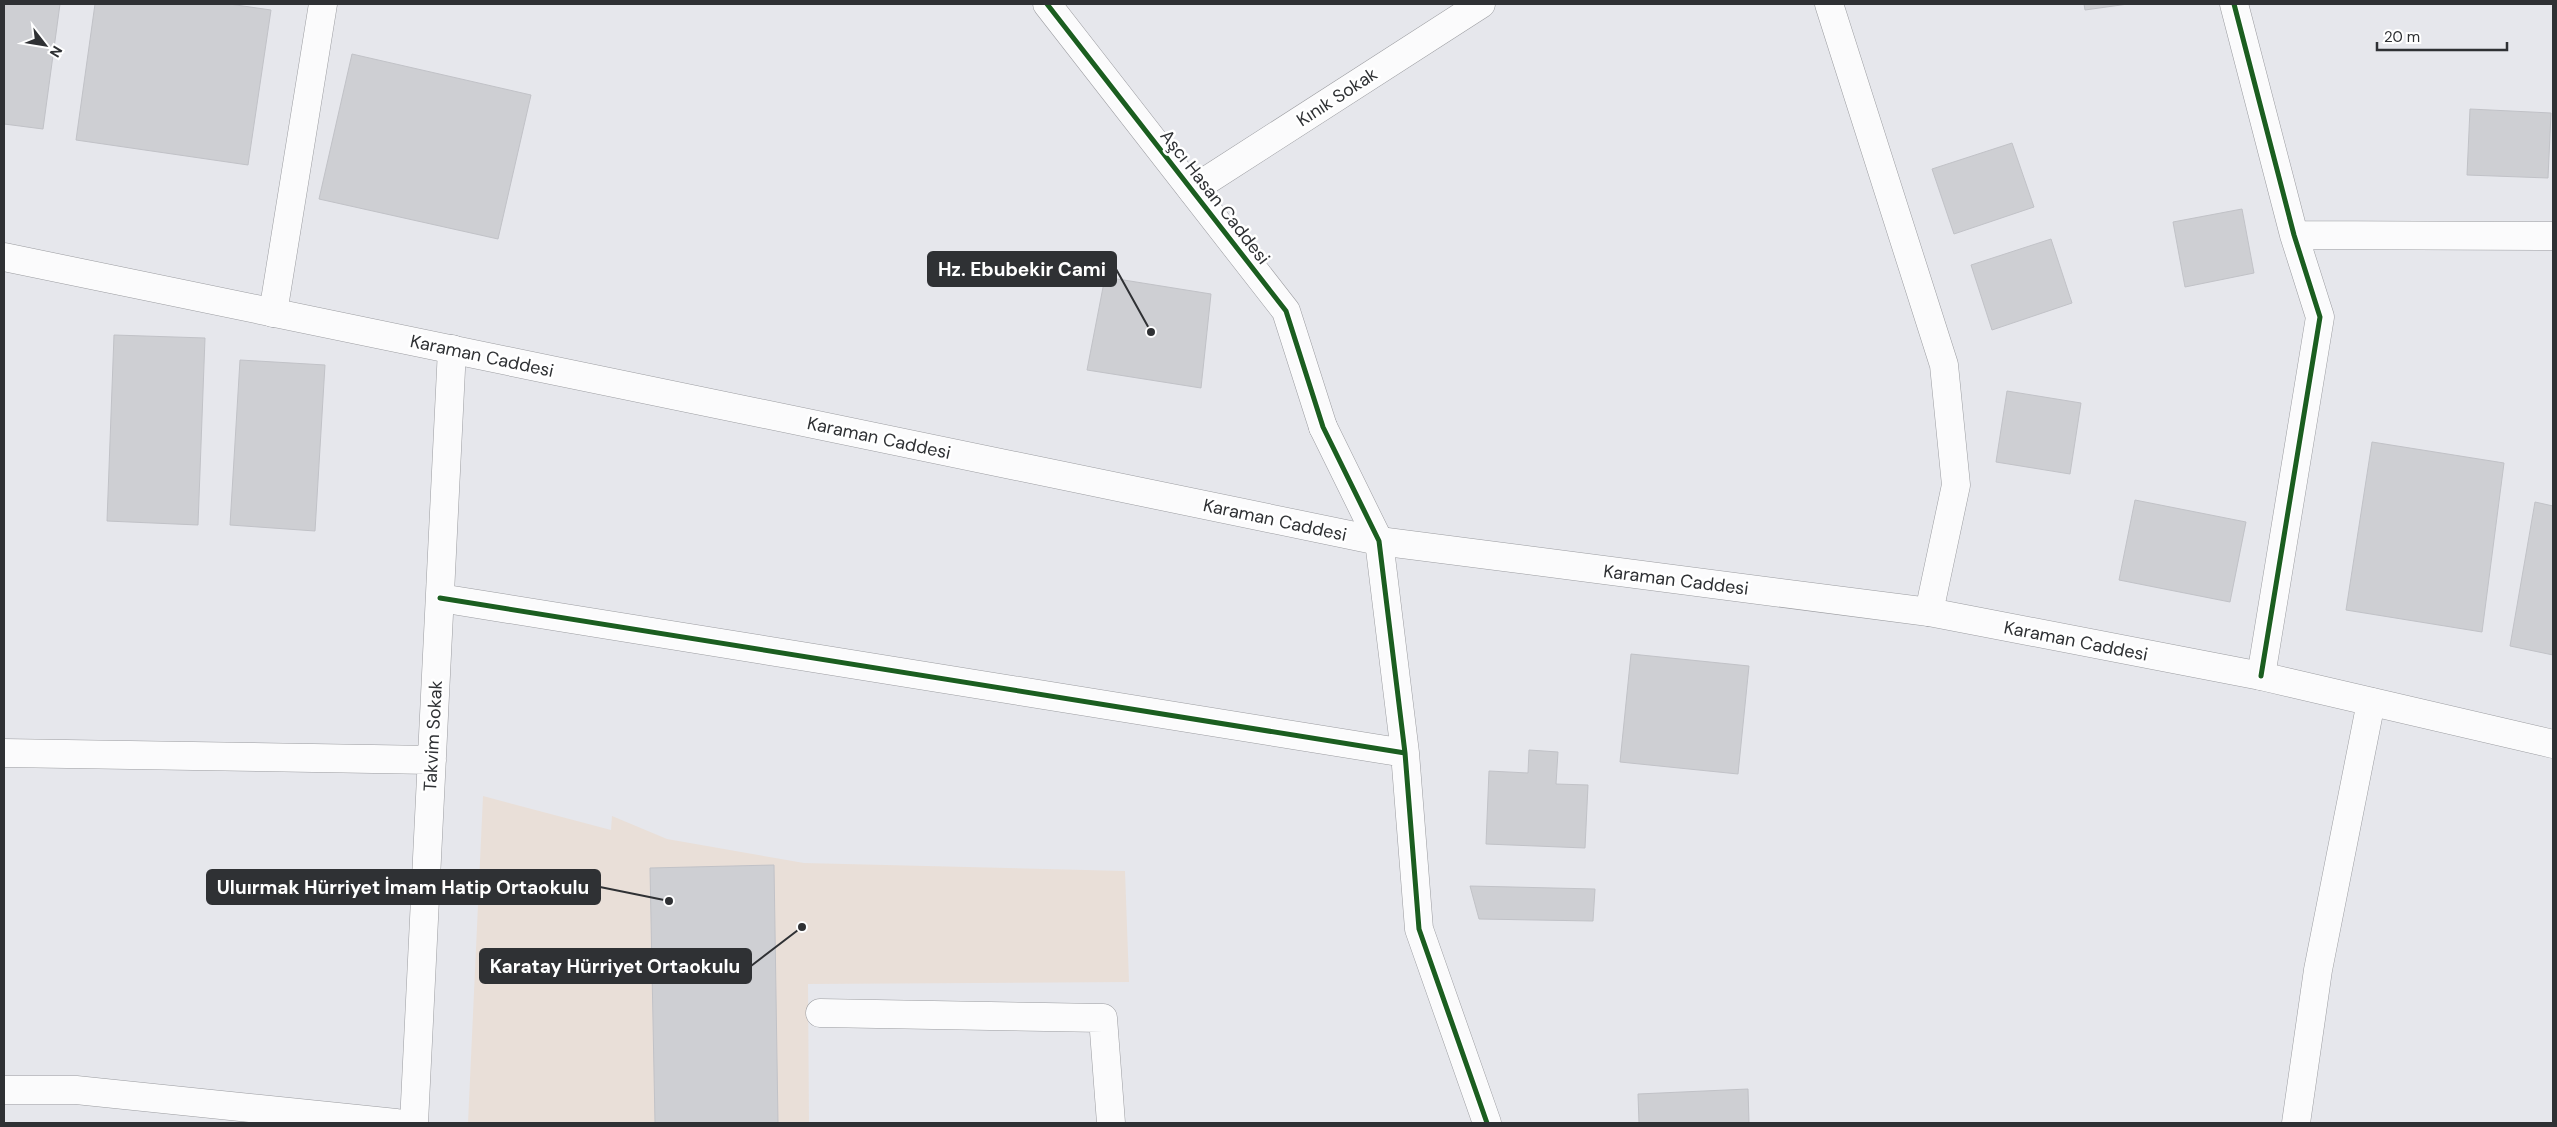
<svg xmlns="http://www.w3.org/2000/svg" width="2557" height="1127" viewBox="0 0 2557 1127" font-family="'DM Sans',sans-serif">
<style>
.education{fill:#e9dfd8}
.building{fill:#cecfd3;stroke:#c1c2c7}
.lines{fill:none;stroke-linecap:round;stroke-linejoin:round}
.street-casing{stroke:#9b9ca0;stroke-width:29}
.secondary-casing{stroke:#9b9ca0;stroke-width:29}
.primary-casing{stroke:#9b9ca0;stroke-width:29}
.street{stroke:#fbfbfc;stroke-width:28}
.secondary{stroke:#fbfbfc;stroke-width:28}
.primary{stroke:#fbfbfc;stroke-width:28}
.cycleway-casing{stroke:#fff;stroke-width:8}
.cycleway{stroke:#1b5e20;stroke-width:5}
.labels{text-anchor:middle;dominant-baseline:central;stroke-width:5;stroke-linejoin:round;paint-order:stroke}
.street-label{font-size:18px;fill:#2f3134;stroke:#fff}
.leader{fill:none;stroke:#2f3134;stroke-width:2}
.callout-dot{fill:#2f3134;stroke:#fff;stroke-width:2}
.callout{fill:#2f3134;stroke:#2f3134;stroke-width:2}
.callout-label{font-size:19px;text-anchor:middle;font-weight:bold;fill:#fff}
</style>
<rect width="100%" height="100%" fill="#e6e7ec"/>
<path class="education" d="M483 796 611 830 612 816 667 839 804 863 1125 871 1129 982 808 984 809 1123H468Z"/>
<path class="building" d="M4 4H60L43 129 4 124Z
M95 4H229L271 10 248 165 76 140Z
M2084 4H2128L2085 10Z
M352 54 531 95 498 239 319 199Z
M2470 109 2551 113 2548 178 2467 175Z
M2012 143 2034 207 1954 234 1932 169Z
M2242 209 2254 273 2185 287 2173 222Z
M2051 239 2072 303 1992 330 1971 265Z
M1105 277 1211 294 1201 388 1087 370Z
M114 335 205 338 198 525 107 521Z
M240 360 325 365 315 531 230 525Z
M2007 391 2081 403 2070 474 1996 462Z
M2372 442 2504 463 2482 632 2346 610Z
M2135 500 2246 522 2230 602 2119 580Z
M2535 502 2553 506V655L2510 646Z
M1631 654 1749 666 1738 774 1620 762Z
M1529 750 1558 752 1556 784 1588 785 1585 848 1486 844 1489 771 1528 773Z
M774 865 778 1123H655L650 868Z
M1470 886 1595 889 1593 921 1479 919Z
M1748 1089 1749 1123H1639L1638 1094Z"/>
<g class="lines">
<defs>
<path id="street" d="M1829 4 1944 365 1956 485 1929 612
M2234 4 2294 235 2320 317 2261 676
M1192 190 1481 4
M2294 235 2553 236
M273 313 323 4
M1323 427 1379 541 1405 753 1419 929 1487 1123
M440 598 1405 753
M4 753 432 760
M820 1013 1103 1018 1111 1123
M4 1090H76L396 1123
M414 1123 452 349
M2296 1123 2318 970 2371 702"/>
<path id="secondary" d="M1047 4 1286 311 1323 427"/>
<path id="primary" d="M4 257 1379 541 1929 612 2261 676 2553 744"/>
</defs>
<use href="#street" class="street-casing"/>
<use href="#secondary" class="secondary-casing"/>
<use href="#primary" class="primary-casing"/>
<use href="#street" class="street"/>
<use href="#secondary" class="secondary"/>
<use href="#primary" class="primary"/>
<defs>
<path id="cycleway" d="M1047 4 1286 311 1323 427 1379 541 1405 753 1419 929 1487 1123
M2234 4 2294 235 2320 317 2261 676
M440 598 1405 753"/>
</defs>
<use href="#cycleway" class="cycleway-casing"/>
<use href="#cycleway" class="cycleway"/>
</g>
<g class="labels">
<g class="street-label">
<text transform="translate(1337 97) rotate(-33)">Kınık Sokak</text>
<text transform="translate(1215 197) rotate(52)">Aşcı Hasan Caddesi</text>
<text transform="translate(482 356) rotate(12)">Karaman Caddesi</text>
<text transform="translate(879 438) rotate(12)">Karaman Caddesi</text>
<text transform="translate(1275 520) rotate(12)">Karaman Caddesi</text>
<text transform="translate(1676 580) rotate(7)">Karaman Caddesi</text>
<text transform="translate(2076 641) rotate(11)">Karaman Caddesi</text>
<text transform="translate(433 736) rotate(-87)">Takvim Sokak</text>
</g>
</g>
<path class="leader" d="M1151 332L1116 269M669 901L600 887M802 927L751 966"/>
<g class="callout-dot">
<circle cx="1151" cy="332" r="5"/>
<circle cx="669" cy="901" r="5"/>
<circle cx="802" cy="927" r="5"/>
</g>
<g class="callout">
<rect x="928" y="252" width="188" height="34" rx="5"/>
<rect x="207" y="870" width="393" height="34" rx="5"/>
<rect x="480" y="949" width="271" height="34" rx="5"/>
</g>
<g class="callout-label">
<text x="1022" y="276">Hz. Ebubekir Cami</text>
<text x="403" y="894">Uluırmak Hürriyet İmam Hatip Ortaokulu</text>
<text x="615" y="973">Karatay Hürriyet Ortaokulu</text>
</g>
<rect width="2557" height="1127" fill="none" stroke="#2f3134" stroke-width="10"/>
<g transform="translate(45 45) rotate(121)" stroke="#ffffff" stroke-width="4" paint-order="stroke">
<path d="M0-4L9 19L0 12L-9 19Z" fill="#2f3134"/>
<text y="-8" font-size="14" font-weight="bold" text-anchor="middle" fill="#2f3134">N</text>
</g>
<path d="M2377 42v8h130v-8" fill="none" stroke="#2f3134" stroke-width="2.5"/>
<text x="2384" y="42" font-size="15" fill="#2f3134" stroke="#ffffff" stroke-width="4" paint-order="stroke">20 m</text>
</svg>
